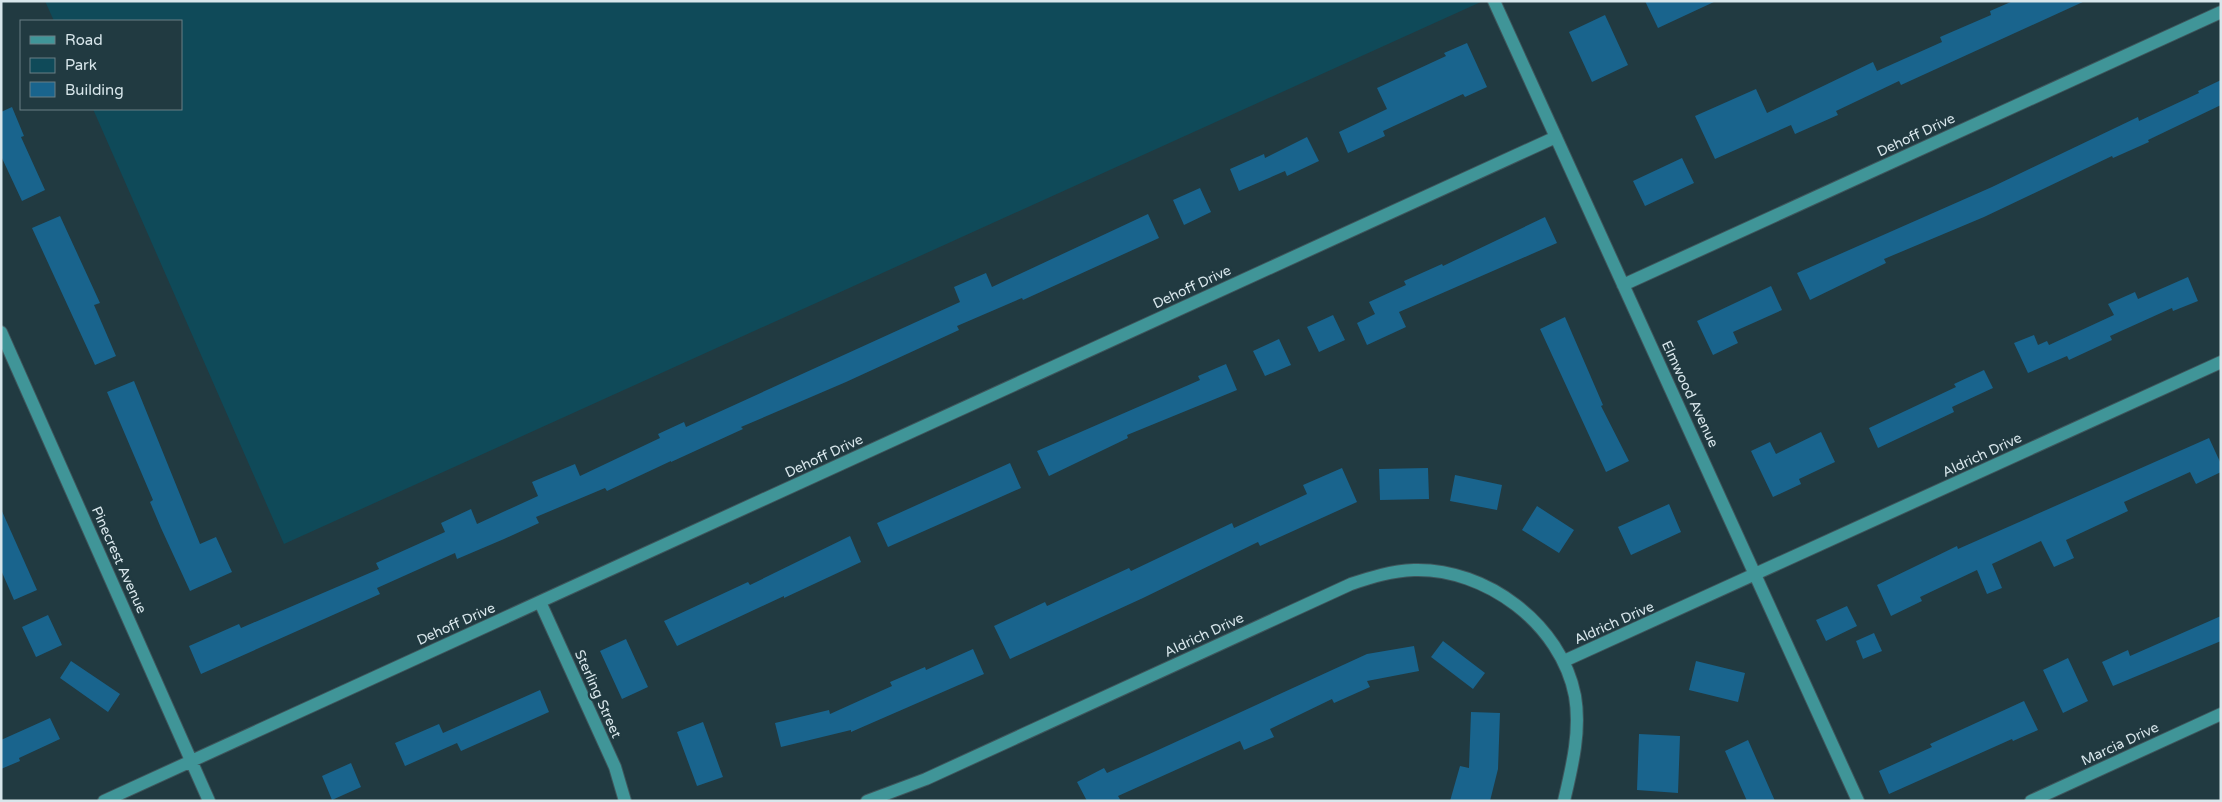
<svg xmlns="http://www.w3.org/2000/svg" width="2222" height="802" viewBox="0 0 2222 802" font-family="'Varela Round',sans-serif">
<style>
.green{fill:#0f4a59}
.building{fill:#19648d}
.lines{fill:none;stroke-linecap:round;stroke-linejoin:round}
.minor-casing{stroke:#3e565c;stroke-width:14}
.minor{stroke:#409598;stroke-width:12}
.labels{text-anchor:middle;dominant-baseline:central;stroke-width:4.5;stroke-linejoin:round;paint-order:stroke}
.street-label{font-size:14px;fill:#d8e6eb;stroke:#213a41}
</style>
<rect width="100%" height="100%" fill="#213a41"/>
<path class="green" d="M45 1H1483L284 544 93 109H181V21H54Z"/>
<path class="building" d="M1645 1H1716L1658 28Z
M2013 1H2085L1901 85 1899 81 1836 111 1838 115 1795 134 1791 125 1715 159 1695 116 1756 89 1767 113 1873 62 1877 71 1942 42 1940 37 1991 15 1990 11Z
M1605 15 1628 65 1592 82 1569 32Z
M1467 43 1487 87 1465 97 1463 94 1383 131 1385 136 1348 153 1339 132 1387 109 1377 88 1446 56 1444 53Z
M2221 80V105L2148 140 2149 142 2113 158 2112 156 1984 217 1884 259 1886 263 1810 300 1797 273 1992 187 2138 117 2139 121 2199 93 2198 91Z
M12 107 24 136 21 137 45 190 22 201 1 156V112Z
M1307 137 1319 161 1287 176 1285 171 1239 191 1230 169 1264 154 1265 158Z
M1682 158 1694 183 1645 206 1633 181Z
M1200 188 1211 212 1184 225 1173 200Z
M1148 214 1159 238 1023 300 1022 298 957 326 959 330 846 382 741 427 743 429 671 462V461L607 491 605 488 536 517 539 523 504 539 457 559 455 553 377 588 380 594 201 674 189 646 239 624 241 628 379 569 376 563 445 532 441 523 471 509 477 524 538 496 532 482 575 464 580 476 660 438 658 434 684 422 686 427 960 302 954 287 986 273 992 287Z
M60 216 100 303 94 305 116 356 95 365 32 228Z
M1545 217 1557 243 1399 312 1406 327 1367 345 1357 323 1375 314 1369 302 1406 285 1404 281 1442 264 1443 266Z
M2188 277 2198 301 2173 311 2172 308 2110 336 2112 340 2069 360 2067 356 2028 373 2014 343 2034 335 2038 345 2047 341 2049 345 2114 315 2108 304 2135 292 2138 299Z
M1771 286 1782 310 1733 332 1738 343 1713 355 1697 321Z
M1333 315 1345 340 1319 352 1307 327Z
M1565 317 1603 405 1601 406 1629 461 1606 472 1540 329Z
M1279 339 1291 365 1265 376 1253 351Z
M1226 364 1237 390 1127 435 1128 438 1049 476 1037 451 1200 380 1198 376Z
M1984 370 1993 388 1952 407 1954 412 1878 448 1869 428 1956 387 1954 384Z
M134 381 200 544 216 537 232 572 190 591 161 528 150 502 153 500 107 392Z
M1821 432 1835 462 1799 479 1801 484 1773 497 1751 451 1770 442 1776 454Z
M2209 438 2221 464V472L2196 484 2190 472 2124 502 2128 511 2066 540 2074 558 2054 567 2041 541 1992 564 2002 588 1987 594 1977 570 1920 597 1922 601 1891 616 1877 585 1957 546 1958 549Z
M1010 463 1021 488 888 547 877 523Z
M1342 468 1357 502 1260 546 1258 542 1143 598 1010 659 994 626 1045 602 1047 606 1129 568 1131 571 1232 523 1234 528 1307 494 1303 485Z
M1428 468 1429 499 1380 500 1379 469Z
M1455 475 1502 485 1497 510 1450 501Z
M1669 504 1681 532 1631 555 1618 527Z
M1537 506 1574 530 1559 553 1522 530Z
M1 509 37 590 14 600 1 570Z
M850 536 861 562 784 598V596L677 646 664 621 748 582 750 585Z
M1847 606 1857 626 1826 641 1816 620Z
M48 615 62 645 36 657 22 627Z
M2221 616V641L2113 686 2102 662 2128 650 2130 656Z
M1874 633 1882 651 1863 659 1856 641Z
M626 639 648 687 622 699 600 651Z
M1443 641 1485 673 1473 689 1431 657Z
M1414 646 1419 671 1367 681 1370 687 1334 703 1332 699 1270 729 1274 737 1244 750 1240 741 1118 796 1121 801H1087L1077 782 1104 768 1107 773 1156 751 1367 654Z
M973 649 984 674 851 732V730L781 747 775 723 829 710 830 714 892 686 890 682 925 667 926 670Z
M2068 658 2088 701 2063 713 2043 670Z
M71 661 120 694 108 712 60 678Z
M1696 661 1745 673 1738 702 1689 690Z
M540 690 549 712 461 751 457 743 405 766 395 743 439 724 443 733Z
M2024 701 2038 730 2013 741 2012 739 1889 794 1879 771 1932 747 1930 744Z
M1471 712 1500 713 1498 769 1490 801H1450L1460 766 1469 768Z
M50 718 60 739 19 758 20 761 1 769V740Z
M703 722 723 777 697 786 677 732Z
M1639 734 1680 736 1678 793 1637 790Z
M1748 740 1775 801H1747L1725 751Z
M351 763 361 787 332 800 322 776Z"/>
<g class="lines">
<defs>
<path id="minor" d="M1494 1 1858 801
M1623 285 2221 12
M1 332 209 801
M540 602 615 767 625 801
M1564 661 2221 362
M104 801 1556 137
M867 801 926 779 1351 584C1372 577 1391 571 1414 570 1486 568 1561 624 1575 696 1581 731 1572 767 1564 801
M2031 801 2221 714"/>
</defs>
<use href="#minor" class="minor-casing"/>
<use href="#minor" class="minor"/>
</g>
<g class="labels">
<g class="street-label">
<text transform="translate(1916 135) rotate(-25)">Dehoff Drive</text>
<text transform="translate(1192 287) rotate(-25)">Dehoff Drive</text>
<text transform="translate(1690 394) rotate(65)">Elmwood Avenue</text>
<text transform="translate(1982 455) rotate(-25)">Aldrich Drive</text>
<text transform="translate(824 456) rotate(-25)">Dehoff Drive</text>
<text transform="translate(119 560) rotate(66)">Pinecrest Avenue</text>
<text transform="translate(1614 623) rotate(-24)">Aldrich Drive</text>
<text transform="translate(456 624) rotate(-24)">Dehoff Drive</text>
<text transform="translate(1204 635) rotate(-25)">Aldrich Drive</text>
<text transform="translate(598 694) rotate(66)">Sterling Street</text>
<text transform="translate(2120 744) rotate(-25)">Marcia Drive</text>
</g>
</g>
<rect width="2222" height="802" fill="none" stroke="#d8e6eb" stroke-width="5"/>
<rect x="20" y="20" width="162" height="90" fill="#213a41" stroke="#6a7f85"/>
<rect x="30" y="36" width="25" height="8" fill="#409598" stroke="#6a7f85"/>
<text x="65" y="45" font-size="15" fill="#d8e6eb">Road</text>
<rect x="30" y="58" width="25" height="15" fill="#0f4a59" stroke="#6a7f85"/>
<text x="65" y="70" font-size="15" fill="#d8e6eb">Park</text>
<rect x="30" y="82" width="25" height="15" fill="#19648d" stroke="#6a7f85"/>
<text x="65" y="95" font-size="15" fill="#d8e6eb">Building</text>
</svg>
